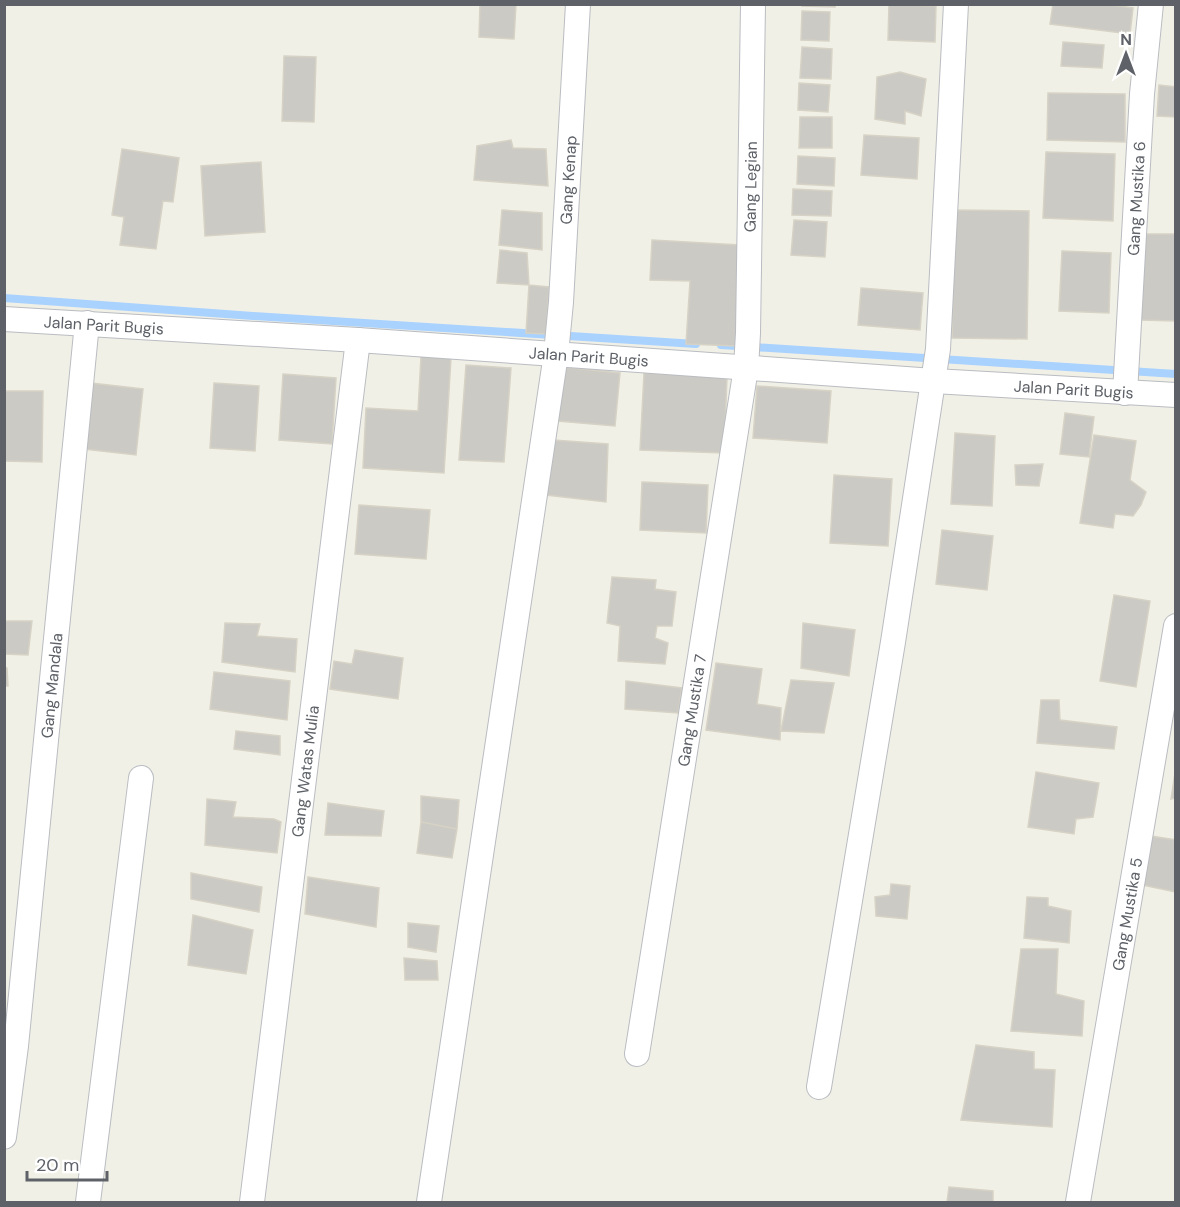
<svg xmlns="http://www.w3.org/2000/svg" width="1180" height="1207" viewBox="0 0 1180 1207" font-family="'DM Sans',sans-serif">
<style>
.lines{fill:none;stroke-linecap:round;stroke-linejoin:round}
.stream{stroke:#a9d2ff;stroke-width:8}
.building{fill:#cccac4;stroke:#d6d2c5;stroke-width:1.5}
.street-casing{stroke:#b9bcc1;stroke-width:26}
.street{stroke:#fff;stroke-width:24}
.labels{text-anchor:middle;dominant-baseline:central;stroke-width:6;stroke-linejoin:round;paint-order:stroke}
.street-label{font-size:16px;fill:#5e6268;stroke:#fff}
</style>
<rect width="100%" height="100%" fill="#f1f0e7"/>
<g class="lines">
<path class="stream" d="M4 298 253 316 696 344
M721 345 1176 374"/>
</g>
<path class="building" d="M480 4H516L514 39 479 37Z
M802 4H835V7L802 6Z
M889 4 936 6 935 42 888 40Z
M1053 4H1104L1133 8 1130 34 1050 24Z
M802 11 830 12 829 41 801 40Z
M1063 42 1104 45 1102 68 1061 66Z
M802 47 832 49 831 79 800 78Z
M284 56 316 57 314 122 282 121Z
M900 72 926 79 921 116 905 111V124L875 119 877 77Z
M799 83 830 85 828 112 798 110Z
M1159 85 1176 87V117L1157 116Z
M1048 93 1125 94V142L1047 140Z
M800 117H832V148H799Z
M864 135 919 138 917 179 861 175Z
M511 140 513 148 546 149 548 186 474 180 477 146Z
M122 149 179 158 173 202 163 201 156 249 120 245 124 217 112 215Z
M1046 152 1115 154 1113 221 1043 218Z
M798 156 835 158 834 186 797 184Z
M261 162 265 232 205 236 201 166Z
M793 189 832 191 831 216 792 215Z
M502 210 542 213V250L499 245Z
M955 210 1029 211 1027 339 952 338Z
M794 220 827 222 825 257 791 255Z
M1143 234H1176V321L1141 320Z
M652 240 740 245 736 346 686 344 690 281 650 280Z
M500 250 527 253 529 285 497 283Z
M1062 251 1111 253 1109 313 1059 311Z
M529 285 549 287 546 334 526 333Z
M861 288 923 293 920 330 858 325Z
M421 356 451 358 444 473 363 468 366 408 418 411Z
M466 365 511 368 504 462 459 460Z
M563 367 620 373 615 426 558 421Z
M644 373 727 377 724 453 640 450Z
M283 374 336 378 332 444 279 440Z
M91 383 143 389 136 455 84 449Z
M214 383 259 386 255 451 210 448Z
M757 386 831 391 827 443 753 438Z
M4 391H43L42 462 4 461Z
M1065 413 1094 417 1089 457 1060 454Z
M955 433 995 436 992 506 951 504Z
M1094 435 1136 441 1130 480 1146 492 1141 505 1133 516 1115 514 1113 528 1080 523Z
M553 440 608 444 606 502 546 495Z
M1043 464 1039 486 1016 485 1015 465Z
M834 475 892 479 888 546 830 543Z
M642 482 708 485 706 533 640 530Z
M359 505 430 510 426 559 355 554Z
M942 530 993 536 987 590 936 584Z
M612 577 656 580 655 589 676 592 672 626H657L655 638 668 643 665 664 618 661 620 626 607 623Z
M1114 595 1150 601 1136 687 1100 681Z
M4 621H32L28 655 4 654Z
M225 623 260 624 257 636 297 639 295 672 222 662Z
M803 623 855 630 849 676 801 668Z
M355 650 403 658 398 699 330 689 334 661 352 664Z
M716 663 762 669 757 704 781 708 780 740 706 730Z
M4 667 7 668 8 686H4Z
M214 672 290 681 287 720 210 709Z
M791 680 834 683 824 733 781 731Z
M626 681 682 688 678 713 625 709Z
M1041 700H1059L1060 720 1117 727 1114 749 1037 743Z
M236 731 280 736V755L234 749Z
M1036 772 1099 783 1093 817 1076 819 1074 834 1028 827Z
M1176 772V798L1171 799 1175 773Z
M421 796 459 800 457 829 421 822Z
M207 799 236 802 233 817 274 819 281 822 277 853 205 845Z
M328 803 384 811 381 836 325 835Z
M421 822 457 829 452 858 417 853Z
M1151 836 1176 840V892L1142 885Z
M191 873 262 887 259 912 191 899Z
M308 877 379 888 376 927 305 914Z
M891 884 910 886 907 919 876 916 875 897 890 895Z
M1027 897 1048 898V906L1071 911 1069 943 1024 938Z
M193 915 253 930 246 974 188 965Z
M408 923 439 926 436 952 408 947Z
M1021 949H1058L1056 994 1084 1001 1082 1036 1011 1031Z
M404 958 437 961 438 980H405Z
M976 1045 1034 1052V1069L1055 1070 1052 1127 961 1120Z
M949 1187 993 1191V1202H947Z"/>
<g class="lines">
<defs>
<g id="street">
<path id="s1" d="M4 319 358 340 934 381 1176 395"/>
<path id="s2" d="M1125 393 1142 94 1151 4"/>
<path id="s3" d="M637 1054 746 368 748 333 753 4"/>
<path d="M819 1087 893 642 938 349 956 4"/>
<path id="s4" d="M4 1137 16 1046 87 323"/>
<path d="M88 1202 141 778"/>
<path id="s5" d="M252 1202 358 340"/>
<path id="s6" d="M429 1202 556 354 561 302 578 4"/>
<path id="s7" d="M1078 1202 1176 626"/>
</g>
</defs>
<use href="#street" class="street-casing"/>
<use href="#street" class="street"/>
</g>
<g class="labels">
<g class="street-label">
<text stroke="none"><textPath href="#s6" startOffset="1032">Gang Kenap</textPath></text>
<text stroke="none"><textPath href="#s3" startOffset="876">Gang Legian</textPath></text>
<text stroke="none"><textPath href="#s2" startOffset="195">Gang Mustika 6</textPath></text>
<text stroke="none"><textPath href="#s1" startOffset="100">Jalan Parit Bugis</textPath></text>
<text stroke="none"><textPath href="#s1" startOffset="586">Jalan Parit Bugis</textPath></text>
<text stroke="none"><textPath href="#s1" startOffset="1072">Jalan Parit Bugis</textPath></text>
<text stroke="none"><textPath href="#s4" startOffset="454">Gang Mandala</textPath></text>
<text stroke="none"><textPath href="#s3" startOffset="348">Gang Mustika 7</textPath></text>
<text stroke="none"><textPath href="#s5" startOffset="434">Gang Watas Mulia</textPath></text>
<text stroke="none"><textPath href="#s7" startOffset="292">Gang Mustika 5</textPath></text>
</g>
</g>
<rect width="1180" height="1207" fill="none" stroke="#5e6268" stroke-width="12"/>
<g transform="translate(1126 54)" stroke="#ffffff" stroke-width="4.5" paint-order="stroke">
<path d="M0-4.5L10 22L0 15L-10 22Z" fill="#5e6268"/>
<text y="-9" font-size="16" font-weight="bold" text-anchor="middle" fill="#5e6268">N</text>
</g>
<path d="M27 1171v9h80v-9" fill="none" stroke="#5e6268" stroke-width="3"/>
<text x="36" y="1171" font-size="18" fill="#5e6268" stroke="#ffffff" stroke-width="4.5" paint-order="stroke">20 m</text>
</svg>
